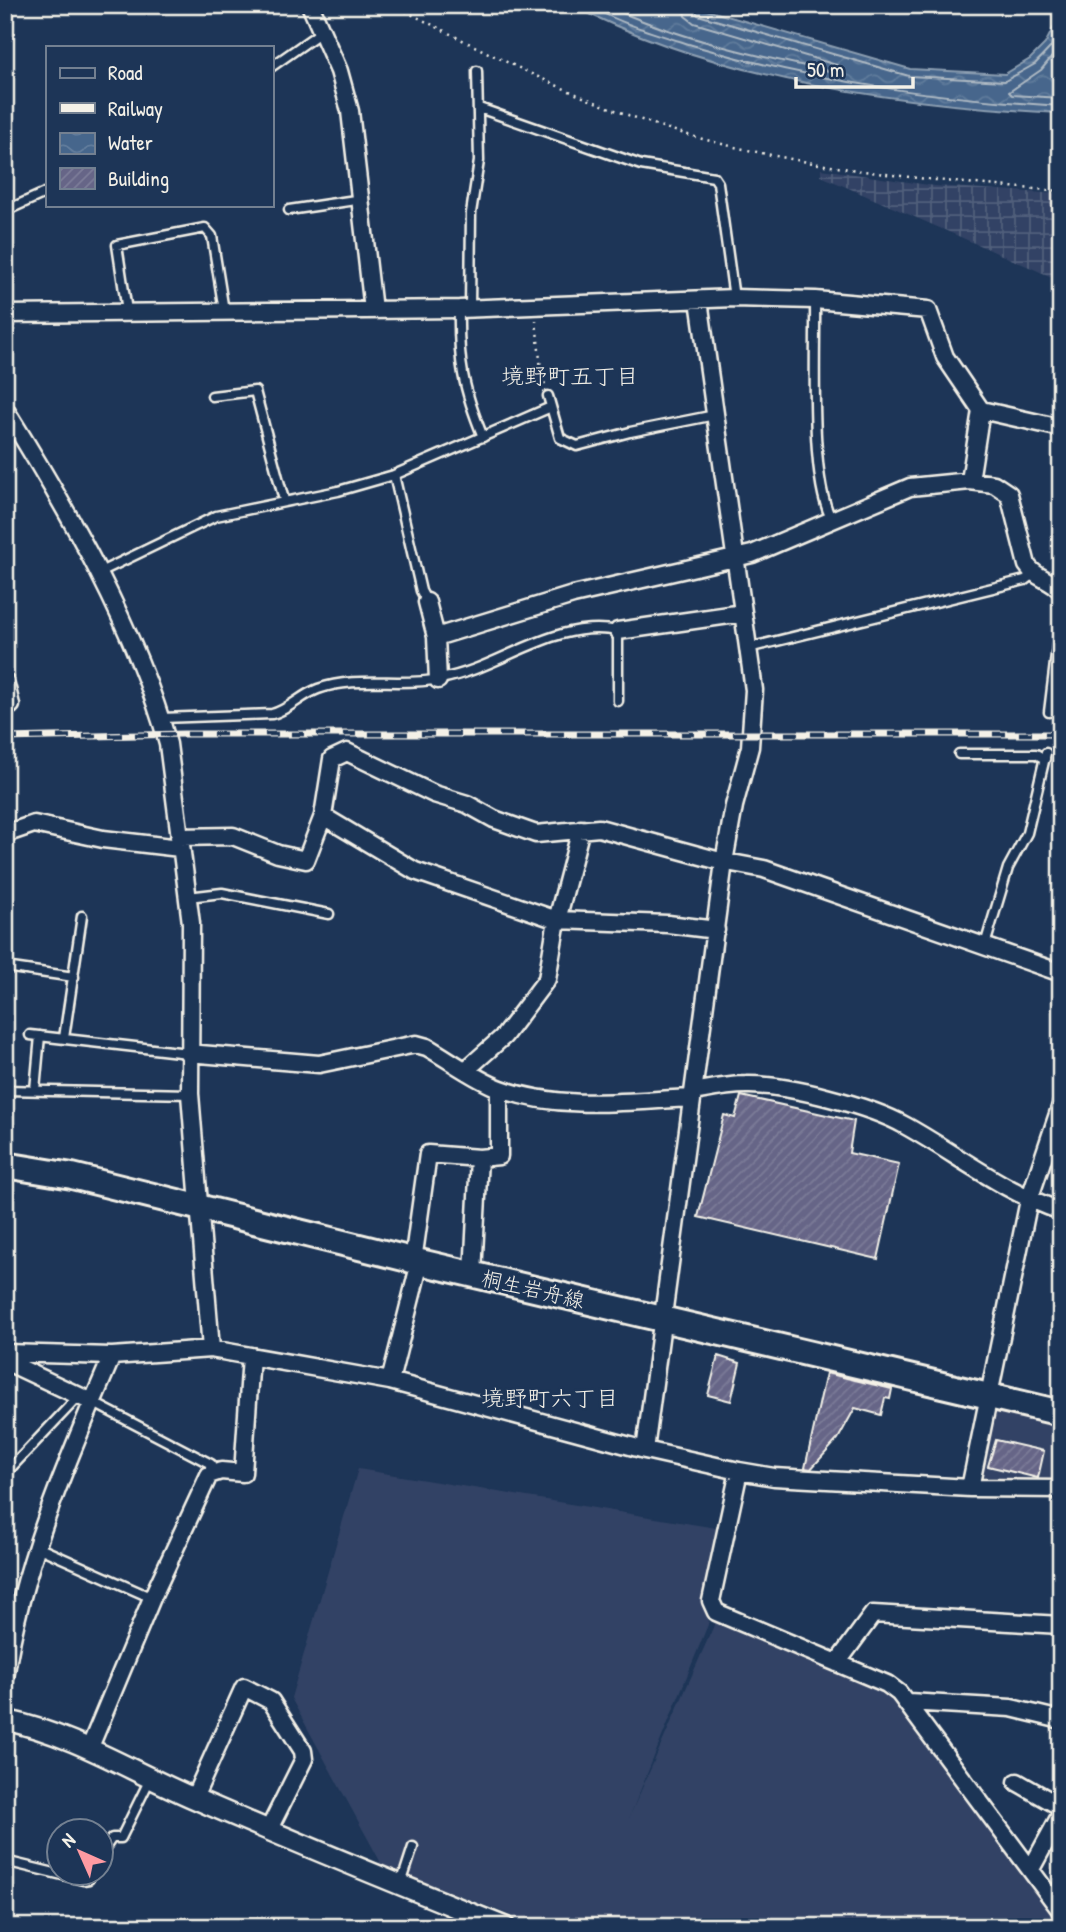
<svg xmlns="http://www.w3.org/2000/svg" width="1066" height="1932" viewBox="0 0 1066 1932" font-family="'Patrick Hand','Klee One',sans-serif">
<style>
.built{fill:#334365}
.industrial{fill:url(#industrial-grid)}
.water{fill:url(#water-waves);stroke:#8c9eb1;stroke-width:2}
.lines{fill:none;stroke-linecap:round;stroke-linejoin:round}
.shore{stroke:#aeb9c3;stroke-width:2}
.building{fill:url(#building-hatch);stroke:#f4f1e8;stroke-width:2}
.service-casing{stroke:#f4f1e8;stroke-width:13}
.minor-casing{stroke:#f4f1e8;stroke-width:21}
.tertiary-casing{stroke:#f4f1e8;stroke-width:24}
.primary-casing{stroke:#f4f1e8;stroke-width:30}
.path{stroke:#f4f1e8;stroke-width:2.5;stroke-dasharray:2 5;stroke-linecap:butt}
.service{stroke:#1d3557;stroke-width:8}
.minor{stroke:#1d3557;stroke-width:16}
.tertiary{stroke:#1d3557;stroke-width:19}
.primary{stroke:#1d3557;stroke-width:24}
.rail-casing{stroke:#f4f1e8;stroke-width:7}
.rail{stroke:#1d3557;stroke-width:4.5;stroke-dasharray:13;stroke-linecap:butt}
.labels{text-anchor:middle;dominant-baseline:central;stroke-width:5;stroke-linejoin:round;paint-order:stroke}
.street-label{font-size:21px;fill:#f4f1e8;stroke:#1d3557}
.neighbourhood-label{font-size:23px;fill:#f4f1e8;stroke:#1d3557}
</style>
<defs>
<pattern id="industrial-grid" width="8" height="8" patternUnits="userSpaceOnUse" patternTransform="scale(1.75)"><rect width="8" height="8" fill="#334365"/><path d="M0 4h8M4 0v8" fill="none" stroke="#515f7b"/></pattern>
<pattern id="water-waves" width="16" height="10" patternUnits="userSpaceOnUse" patternTransform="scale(1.75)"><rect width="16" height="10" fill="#46668c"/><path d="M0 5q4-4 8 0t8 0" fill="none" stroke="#617c9c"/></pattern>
<pattern id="building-hatch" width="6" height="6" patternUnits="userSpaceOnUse" patternTransform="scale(1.75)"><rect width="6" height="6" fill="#666587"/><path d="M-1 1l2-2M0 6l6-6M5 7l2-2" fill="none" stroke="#7c7c98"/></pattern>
</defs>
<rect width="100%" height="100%" fill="#1d3557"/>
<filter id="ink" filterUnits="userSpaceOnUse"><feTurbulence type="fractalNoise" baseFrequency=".0143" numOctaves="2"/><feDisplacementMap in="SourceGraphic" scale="14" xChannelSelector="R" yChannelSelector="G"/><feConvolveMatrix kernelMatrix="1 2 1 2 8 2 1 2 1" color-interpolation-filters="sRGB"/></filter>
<g filter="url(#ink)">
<path class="built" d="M994 1411 1061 1426V1480L980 1479 990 1415Z
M358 1469 716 1528 701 1600 709 1622 629 1818 715 1623 884 1692 904 1706 1061 1925 541 1927 379 1864 380 1861 291 1698Z"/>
<path class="industrial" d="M821 169 935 186 1061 194V281L821 176Z"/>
<path class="water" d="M572 5H689L910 69 1005 74 1030 59 1045 44 1061 13V113C902 105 714 79 572 5Z"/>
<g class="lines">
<path class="shore" d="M587 5C623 25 663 36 702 48 821 83 938 98 1061 106
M605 5C675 38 763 58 839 73L842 71 840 66 694 23 685 16 683 5
M692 5 698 15 909 76 1005 81 1035 64 1051 47 1061 24
M1061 46 1041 70 1009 92 1012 95 1061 98"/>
</g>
<path class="building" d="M741 1096 854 1121 849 1153 899 1164 878 1259 698 1217 724 1115 735 1118Z
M718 1356 740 1363 731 1401 708 1395Z
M826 1373 892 1389 890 1399 885 1398 881 1415 855 1408 838 1439 811 1469 805 1468Z
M996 1440 1044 1451 1038 1478 988 1466Z"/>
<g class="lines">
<defs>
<path id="service" d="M271 67 321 32
M479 108 641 165 714 177 718 183 734 298
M289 210 362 199
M5 211 47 192
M815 300C816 350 809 477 831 518
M459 309C458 362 463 388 483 437
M470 309 471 213 479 161 477 71
M127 311 117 245 205 228 212 236 224 311
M212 396 255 391 284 500
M548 396 560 438 577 446 630 432 715 415
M98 573 216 516 338 491 394 475
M427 602 421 591 394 475 551 407
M748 648 1025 580 1033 574
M1049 712 1061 614
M162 718 272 714C289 710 301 695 318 689 358 675 400 687 440 679 500 669 554 618 618 631V701
M959 754H1036L1045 759
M188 897 222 893 329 914
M985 945 1008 868 1027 833 1046 753
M5 967 74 977
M30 1035 188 1053
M64 1038 82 916
M5 1090 190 1094
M35 1090 40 1036
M92 1402 211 1464 209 1474
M5 1474 79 1396
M35 1546 152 1598
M102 1852 112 1838H121L150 1779
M5 1861 83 1880 89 1879 92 1872
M401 1884 413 1847"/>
<path id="minor" d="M310 5 339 71 350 111 373 310
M5 314 459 309 734 298 815 300 928 310 945 357 981 410 1061 428
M5 409C68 510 136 629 168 744L191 923 190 1094 211 1349
M970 481 981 410
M427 602 436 637 438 680
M618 631 743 613
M436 637 573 595 752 554 910 487 970 481 994 484 1009 494 1027 565C1035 578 1050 579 1061 591
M5 681 11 705
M323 816 415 871 557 920 668 924 716 930
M5 834 34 824 103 839 180 848
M179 837 233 836 278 854 306 860 323 816 332 759 347 752 434 794 467 804 494 819 536 834 599 828 716 860 764 869 1061 973
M188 1053 319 1064 416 1044 427 1047C450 1060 476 1080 501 1089 562 1111 629 1101 692 1098
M467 1069 504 1036 547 979 557 920 581 829
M693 1092C710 1089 729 1085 746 1085 787 1084 871 1106 906 1126 958 1155 1004 1192 1061 1211
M479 1158 499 1156V1089
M413 1261 428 1154 479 1158 473 1274
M5 1353 112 1356 211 1349 390 1381 645 1450 739 1471 774 1477 970 1488 1061 1489
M5 1361 92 1402
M390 1381 420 1262
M645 1450 724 862 734 806 750 747 754 690 699 300
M739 1471 711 1601 716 1612 887 1684 899 1693 1061 1911
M970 1488 1029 1200 1061 1105
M837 1663 873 1614 1061 1625
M5 1678C22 1564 67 1461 112 1356
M908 1702 1011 1708 1061 1720
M90 1747 152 1598 209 1475 221 1471 243 1473 251 1356
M1017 1782 1061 1807
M194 1798 244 1687 271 1701 303 1751 304 1759 269 1829
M1031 1869 1061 1814"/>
<path id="tertiary" d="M5 1720C72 1734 129 1770 191 1797 295 1842 400 1885 505 1927"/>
<path id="primary" d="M5 1165 72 1176 420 1262 1061 1413"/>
</defs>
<use href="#service" class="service-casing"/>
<use href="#minor" class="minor-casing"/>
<use href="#tertiary" class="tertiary-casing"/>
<use href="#primary" class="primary-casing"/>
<path class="path" d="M393 5C491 54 592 109 699 138 818 170 939 182 1061 191
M536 320 541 370 545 385"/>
<use href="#service" class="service"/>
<use href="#minor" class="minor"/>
<use href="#tertiary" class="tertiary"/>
<use href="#primary" class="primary"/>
<defs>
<path id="rail" d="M5 738 184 734H1061"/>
</defs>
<use href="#rail" class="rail-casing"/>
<use href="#rail" class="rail"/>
</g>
</g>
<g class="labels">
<g class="street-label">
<text transform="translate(533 1289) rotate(13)">桐生岩舟線</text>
</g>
<g class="neighbourhood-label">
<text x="570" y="375">境野町五丁目</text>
<text x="550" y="1397">境野町六丁目</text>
</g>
</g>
<rect width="1066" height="1932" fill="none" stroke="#1d3557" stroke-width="28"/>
<rect x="14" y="14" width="1038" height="1904" fill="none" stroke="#f4f1e8" stroke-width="2.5" filter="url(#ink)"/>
<rect x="46" y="46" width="228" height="161" fill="#1d3557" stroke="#738091" stroke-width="2"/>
<rect x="60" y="68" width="35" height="10" fill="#1d3557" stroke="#738091" stroke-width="2"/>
<text x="108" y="80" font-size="21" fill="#f4f1e8">Road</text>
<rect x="60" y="103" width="35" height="10" fill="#f4f1e8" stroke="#738091" stroke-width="2"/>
<text x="108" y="116" font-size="21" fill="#f4f1e8">Railway</text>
<rect x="60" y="133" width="35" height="21" fill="url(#water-waves)" stroke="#738091" stroke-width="2"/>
<text x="108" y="150" font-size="21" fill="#f4f1e8">Water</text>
<rect x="60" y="168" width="35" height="21" fill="url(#building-hatch)" stroke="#738091" stroke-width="2"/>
<text x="108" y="186" font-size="21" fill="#f4f1e8">Building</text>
<g transform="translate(80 1852) rotate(315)"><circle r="33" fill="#1d3557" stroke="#738091" stroke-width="2"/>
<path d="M0-5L12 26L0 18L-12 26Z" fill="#ff9aa2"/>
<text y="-10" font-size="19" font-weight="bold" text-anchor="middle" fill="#f4f1e8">N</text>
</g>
<path d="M796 77v10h117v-10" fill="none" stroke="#f4f1e8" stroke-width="3.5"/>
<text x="807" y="77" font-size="21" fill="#f4f1e8" stroke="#1d3557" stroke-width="5" paint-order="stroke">50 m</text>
</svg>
